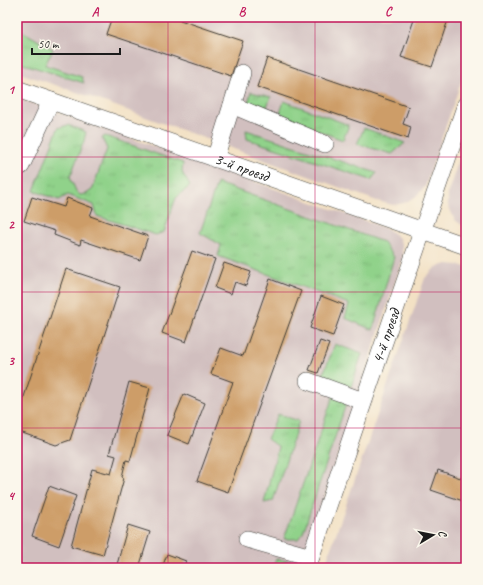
<svg xmlns="http://www.w3.org/2000/svg" width="483" height="585" viewBox="0 0 483 585" font-family="Caveat,sans-serif">
<style>
.industrial{fill:#d1bfbf}
.grass{fill:url(#grass-tufts);stroke:#567753}
.building{fill:#cd9d68}
.lines{fill:none;stroke-linecap:round;stroke-linejoin:round}
.minor-casing{stroke:#3c3a35;stroke-width:18}
.minor{stroke:#fff;stroke-width:17}
.grid{fill:none;stroke:#c2185b;stroke-width:1;stroke-opacity:0.55}
.labels{text-anchor:middle;dominant-baseline:central;stroke-width:3.5;stroke-linejoin:round;paint-order:stroke}
.street-label{font-size:16px;fill:#1c1c1c;stroke:#fbf7ec}
.neatline{fill:none;stroke:#c2185b;stroke-width:1.5}
.grid-label{font-size:13px;text-anchor:middle;font-weight:bold;fill:#c2185b}
</style>
<defs>
<pattern id="grass-tufts" width="24" height="20" patternUnits="userSpaceOnUse"><rect width="24" height="20" fill="#90d28a"/><path d="M3 7l-1-3M5 7V3M7 7l1-3M15 17l-1-3M17 17v-4M19 17l1-3" fill="none" stroke="#7cb476"/></pattern>
</defs>
<rect width="100%" height="100%" fill="#fbf7ec"/>
<filter id="ink" filterUnits="userSpaceOnUse"><feTurbulence type="fractalNoise" baseFrequency=".025" numOctaves="2"/><feDisplacementMap in="SourceGraphic" scale="8" xChannelSelector="R" yChannelSelector="G"/><feConvolveMatrix kernelMatrix="1 2 1 2 8 2 1 2 1" color-interpolation-filters="sRGB"/></filter>
<filter id="wash" filterUnits="userSpaceOnUse"><feTurbulence type="fractalNoise" baseFrequency=".012" numOctaves="4" result="noise"/><feDisplacementMap in="SourceGraphic" scale="16" xChannelSelector="R" yChannelSelector="G"/><feGaussianBlur stdDeviation="0.9" result="paint"/><feColorMatrix in="noise" values="0 0 0 0 0 0 0 0 0 0 0 0 0 0 0 0 0 1.4 0 .05"/><feComposite in="paint" operator="in"/></filter>
<g filter="url(#wash)">
<rect width="100%" height="100%" fill="#f3e1c4"/>
<path class="industrial" d="M17 17H466V67L425 187 415 197 404 203 393 205 377 201 85 95 17 72Z
M17 98 388 229 399 238 402 247 403 258 301 568H17Z
M466 139V228L455 220 448 205V192Z
M447 264 458 265 466 267V568H324L425 278 435 268Z"/>
<path class="grass" d="M17 30 22 31 53 49 45 65 82 77 84 83 17 62Z
M251 92 271 97 264 114 247 107Z
M284 101 349 125 343 140 279 116Z
M17 108 20 109 21 126 17 128Z
M68 125 86 132 84 141 70 177 76 191 80 195 86 194 92 190 107 149 102 138 105 136 183 163 182 172 190 186 176 198 164 232 156 235 97 216 94 205 68 195 59 200 34 191 58 128Z
M364 128 405 143 392 154 357 144Z
M246 130 377 173 371 180 247 139Z
M217 183 383 242 394 257 373 330 345 318 349 304 218 256 221 245 200 233Z
M335 344 362 354 351 387 322 377Z
M334 393 348 398 303 533 298 539H284Z
M278 414 299 421 273 501 264 503 278 447 267 439Z
M276 559 289 561 287 568H272Z"/>
<g id="blocks">
<path class="building" d="M112 17H171L243 41 231 76 106 34Z
M415 17H449L432 67 401 57Z
M267 58 409 107 403 124 411 127 408 139 257 87Z
M32 197 64 207 67 198 93 208 90 216 148 236 140 260 81 240 80 245 54 235 55 231 24 221Z
M192 251 215 259 186 342 162 333Z
M224 263 251 272 246 286 235 282 231 294 215 288Z
M66 269 120 287 70 440 56 445 17 431V418Z
M270 279 301 291 228 492 197 481 233 382 211 374 221 348 243 356Z
M321 296 344 305 333 336 310 328Z
M320 341 329 344 318 373 309 370Z
M129 382 150 388 130 461 126 460 122 477 124 478 103 555 71 546 92 469 111 474 116 456 109 454Z
M184 394 205 403 189 444 167 435Z
M438 470 466 480V502L431 490Z
M49 486 76 496 59 546 32 536Z
M128 525 150 532 139 568H116Z
M167 554 186 561 184 566 189 568H162Z"/>
</g>
</g>
<g filter="url(#ink)">
<use href="#blocks" fill-opacity="0" stroke="#3c3a35" stroke-width="1"/>
<g class="lines">
<defs>
<g id="minor">
<path id="s1" d="M17 89 466 246"/>
<path d="M232 105 325 144"/>
<path d="M215 159 242 73"/>
<path d="M21 166 51 101"/>
<path d="M308 381 363 401"/>
<path d="M247 539 311 557"/>
<path id="s2" d="M307 568C359 413 413 259 466 104"/>
</g>
</defs>
<use href="#minor" class="minor-casing"/>
<use href="#minor" class="minor"/>
</g>
</g>
<path class="grid" d="M168 17V568M315 17V568M17 157H466M17 292H466M17 428H466"/>
<g class="labels">
<g class="street-label">
<text stroke="none"><textPath href="#s1" startOffset="238">3-й проезд</textPath></text>
<text stroke="none"><textPath href="#s2" startOffset="245">4-й проезд</textPath></text>
</g>
</g>
<rect width="483" height="585" fill="none" stroke="#fbf7ec" stroke-width="44"/>
<g transform="translate(433 535) rotate(80)" stroke="#fbf7ec" stroke-width="3" paint-order="stroke">
<path d="M0-3L7 15L0 10L-7 15Z" fill="#1c1c1c"/>
<text y="-6" font-size="11" font-weight="bold" text-anchor="middle" fill="#1c1c1c">С</text>
</g>
<path d="M32 48v6h88v-6" fill="none" stroke="#1c1c1c" stroke-width="2"/>
<text x="38" y="48" font-size="12" fill="#1c1c1c" stroke="#fbf7ec" stroke-width="3" paint-order="stroke">50 m</text>
<rect x="22" y="22" width="439" height="541" class="neatline"/>
<g class="grid-label">
<text x="95" y="16">A</text>
<text x="242" y="16">B</text>
<text x="388" y="16">C</text>
<text x="11" y="94">1</text>
<text x="11" y="229">2</text>
<text x="11" y="365">3</text>
<text x="11" y="500">4</text>
</g>
</svg>
